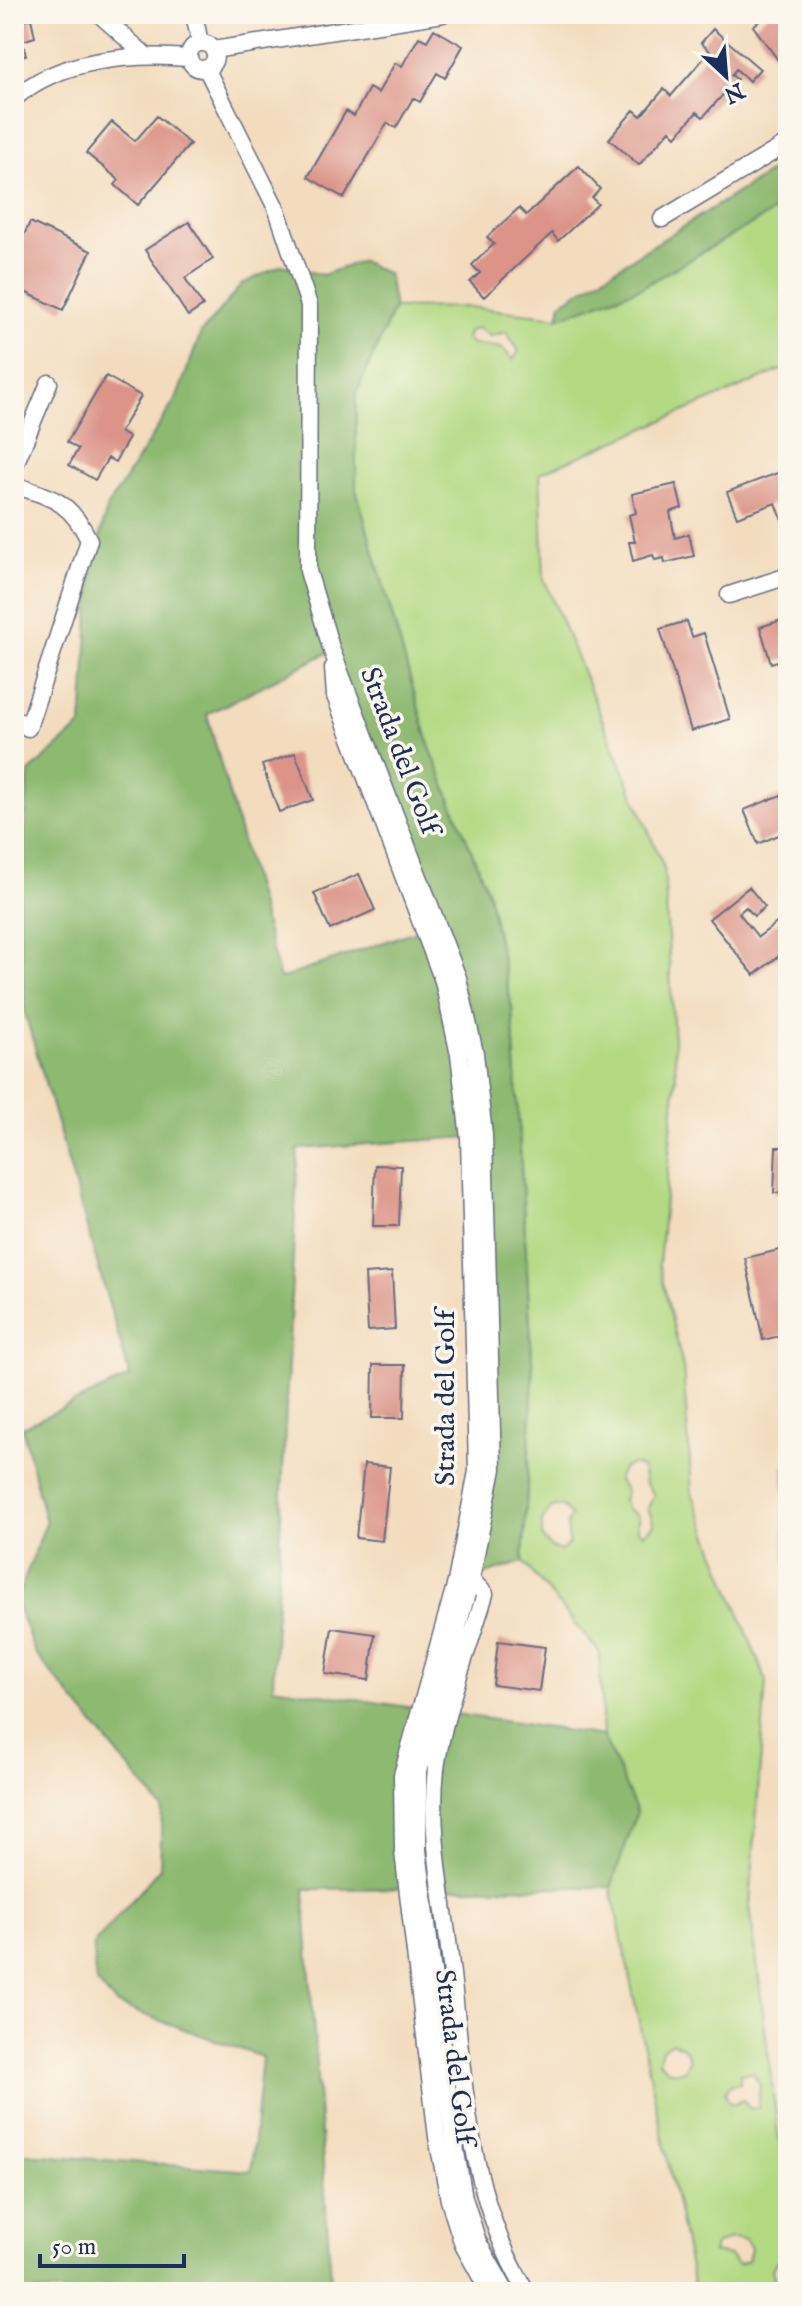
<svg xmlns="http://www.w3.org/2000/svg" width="802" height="2306" viewBox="0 0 802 2306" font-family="'IM FELL English',serif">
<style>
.green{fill:#b3d983;stroke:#678470;stroke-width:2;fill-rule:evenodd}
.forest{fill:#8eb971;stroke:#547468;stroke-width:2;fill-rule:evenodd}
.building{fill:#dc9489}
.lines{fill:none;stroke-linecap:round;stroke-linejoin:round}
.minor-casing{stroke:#676c80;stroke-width:19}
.minor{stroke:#fff;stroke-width:16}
.labels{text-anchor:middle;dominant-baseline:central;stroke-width:7;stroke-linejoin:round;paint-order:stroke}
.street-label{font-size:28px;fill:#1b2f5e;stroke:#fbf7ec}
</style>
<rect width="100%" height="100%" fill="#fbf7ec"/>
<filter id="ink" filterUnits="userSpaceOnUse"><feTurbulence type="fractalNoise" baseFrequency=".0125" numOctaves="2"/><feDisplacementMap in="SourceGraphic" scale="16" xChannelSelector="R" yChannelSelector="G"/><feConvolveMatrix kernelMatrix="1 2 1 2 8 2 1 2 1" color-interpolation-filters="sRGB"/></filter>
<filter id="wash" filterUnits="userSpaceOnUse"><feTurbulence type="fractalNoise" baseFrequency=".006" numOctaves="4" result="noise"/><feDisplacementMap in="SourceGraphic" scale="32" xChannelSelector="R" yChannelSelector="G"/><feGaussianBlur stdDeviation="1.8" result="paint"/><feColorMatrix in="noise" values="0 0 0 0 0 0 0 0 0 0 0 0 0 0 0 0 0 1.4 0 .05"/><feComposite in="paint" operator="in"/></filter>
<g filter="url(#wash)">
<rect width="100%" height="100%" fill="#f3dcbe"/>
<path class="green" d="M788 203V367L540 473 544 579 664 868 676 1076 659 1265 683 1367 692 1493 766 1681 750 1906 778 2134 788 2164V2278L786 2264 777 2261 772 2269 775 2281 784 2287 788 2285V2292H695L611 1887 637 1812 603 1736 599 1652 523 1562 533 1376 512 1008 488 892 430 748 356 490V394L394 308 469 307 558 317 640 288ZM477 328 490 336 506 332 519 351 513 360 502 348 471 344 466 338 469 331ZM633 1464 642 1468 645 1483 654 1494 648 1508 654 1525 643 1534 638 1529V1515L627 1509 623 1500 626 1491 617 1479 623 1468ZM562 1506 571 1516 567 1524 569 1544 561 1551 551 1548 542 1537V1521L551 1508ZM672 2042 685 2048 690 2059 684 2070C672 2074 668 2071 659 2061L662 2049ZM753 2072 760 2086 758 2108 751 2109 743 2100 735 2104 728 2102 725 2093 730 2085 740 2083V2074ZM732 2238 745 2240 751 2248 748 2261 738 2265 729 2256 713 2253 715 2245Z"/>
<path class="forest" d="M788 161V203L640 288 558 318 561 303Z
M361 261 388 274 394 308 356 394V490L430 748 488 892 512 1008 533 1376 523 1562 471 1579 493 1469 484 1136 298 1149 273 1687 603 1736 637 1812 611 1887 304 1889 331 2279 339 2292H14V2153L251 2171 262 2057 117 2005 96 1982 93 1945 160 1868 162 1808 35 1653 16 1601 46 1523 22 1427 130 1377 24 1009 19 907 29 772 82 725 92 568 107 508 177 397 201 333 242 284 282 265 323 275ZM331 651 438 923 280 979 207 714Z"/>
<g id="blocks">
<path class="building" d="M14 14 19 21 31 18 35 37 22 41 26 55 14 58Z
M769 14H788V53L778 60 753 26Z
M434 29 463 46 445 78 437 73 420 102 413 98 396 128 387 123 344 198 308 177 346 111 354 116 369 88 378 93 395 63 402 66 419 37 427 41Z
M713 29 760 69 749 81 736 69 731 75 737 79 703 117 697 112 676 136 670 130 639 165 609 139 634 110 641 116 664 89 671 96 710 51 701 43Z
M157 116 190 144 138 205 115 185 119 180 86 153 112 122 135 141Z
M579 166 600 189 592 198 598 204 558 241 552 233 484 297 470 282 480 273 472 265 494 244 487 237 519 208 526 215Z
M30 222 91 251 63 310 14 287V257Z
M189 222 213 259 185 278 203 306 188 316 145 250Z
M106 376 141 396 120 432 129 438 115 462 108 458 95 480 69 465 78 449 67 442Z
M788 469V520L783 522 776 503 737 517 727 492Z
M676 484 682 508 670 512 675 538 689 534 694 556 665 563 664 558 655 560 653 555 633 561 629 542H635L629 515 636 513 632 494Z
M788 618V658L771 663 760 627Z
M687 621 692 637 704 633 730 719 691 731 660 629Z
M295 753 313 800 279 812 262 765Z
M781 795 788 812V831L758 844 744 810Z
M359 874 375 910 330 930 314 893Z
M749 887 765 907 754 916 746 907 739 913 758 937 778 922 788 934V949L754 975 709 919Z
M776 1147H788V1193H774Z
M375 1165 401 1166 399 1226H373Z
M788 1248V1334L763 1340 745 1258Z
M392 1272 395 1329 368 1331 365 1274Z
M373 1365H405L404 1418H372Z
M364 1464 390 1467 382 1541 356 1538Z
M783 1466H788V1564H784Z
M332 1628 375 1634 369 1680 325 1674Z
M498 1641 545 1647 539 1691 493 1685Z"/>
</g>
</g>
<g filter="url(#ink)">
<use href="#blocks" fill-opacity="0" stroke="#676c80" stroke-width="2"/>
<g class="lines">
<defs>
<path id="minor" d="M99 14 144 54
M194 14 200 43
M189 56a13 13 0 1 1 26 0a13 13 0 1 1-26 0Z
M213 50 443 14
M206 68 277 210 309 305 308 571 332 651 458 978 475 1053 484 1135 493 1469 471 1579 418 1772V1850L453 2135 464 2198 478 2242 506 2292
M14 99C57 59 133 53 188 58
M662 219 788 143
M14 467 49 383
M14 485C53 498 70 501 89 540L28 728 14 718
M729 595 788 576
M333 668 335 696 443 981 459 1055 469 1138 477 1471 456 1582 402 1775 403 1852 437 2137 449 2200 463 2245 489 2292
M471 1579 485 1594C469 1649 443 1713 436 1769 429 1831 443 1896 450 1957 464 2070 465 2193 527 2292"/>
</defs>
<use href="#minor" class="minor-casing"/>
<use href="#minor" class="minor"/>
</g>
</g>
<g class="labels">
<g class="street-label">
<text transform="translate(399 751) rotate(69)">Strada del Golf</text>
<text transform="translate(446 1398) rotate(-90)">Strada del Golf</text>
<text transform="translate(454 2057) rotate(83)">Strada del Golf</text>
</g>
</g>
<rect width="802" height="2306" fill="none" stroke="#fbf7ec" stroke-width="48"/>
<g transform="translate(726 76) rotate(154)" stroke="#fbf7ec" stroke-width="6" paint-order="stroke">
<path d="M0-6L14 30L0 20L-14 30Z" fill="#1b2f5e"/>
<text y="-12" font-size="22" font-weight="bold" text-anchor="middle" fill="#1b2f5e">N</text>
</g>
<path d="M40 2254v12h144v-12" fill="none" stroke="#1b2f5e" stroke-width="4"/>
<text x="52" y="2254" font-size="24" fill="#1b2f5e" stroke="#fbf7ec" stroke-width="6" paint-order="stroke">50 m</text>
</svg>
